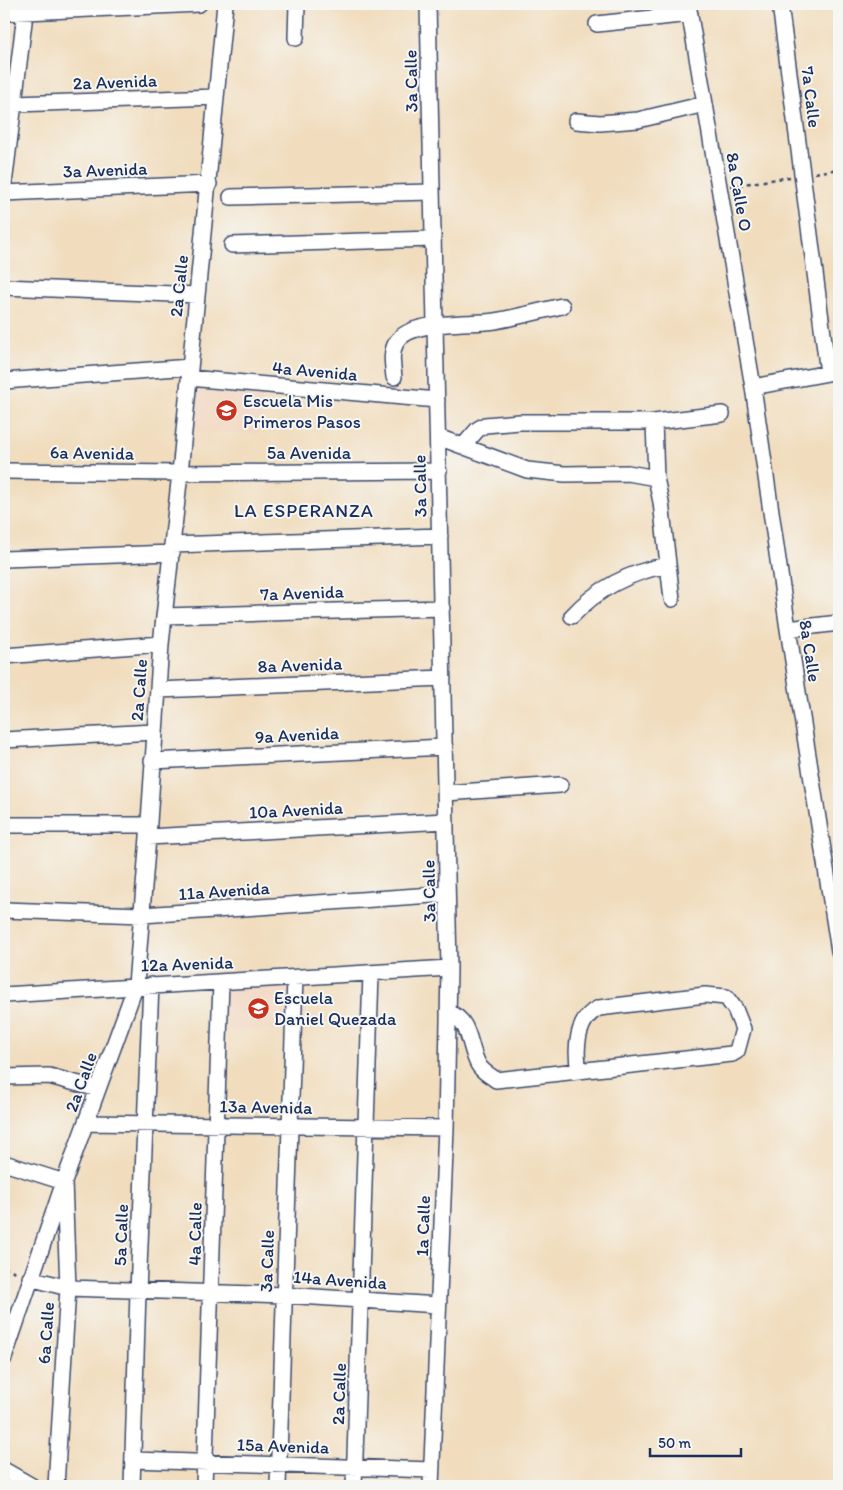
<svg xmlns="http://www.w3.org/2000/svg" width="843" height="1490" viewBox="0 0 843 1490" font-family="Itim,sans-serif">
<style>
.built{fill:#f2d5be}
.lines{fill:none;stroke-linecap:round;stroke-linejoin:round}
.minor-casing{stroke:#3b496c;stroke-width:18}
.path{stroke:#3b496c;stroke-width:2.5;stroke-dasharray:4 4;stroke-linecap:butt}
.minor{stroke:#fff;stroke-width:15}
.labels{text-anchor:middle;dominant-baseline:central;stroke-width:4;stroke-linejoin:round;paint-order:stroke}
.street-label{font-size:18px;fill:#1b2f5e;stroke:#f6f6f2}
.poi-label{font-size:18px;fill:#1b2f5e;stroke:#f6f6f2;text-anchor:start}
.neighbourhood-label{font-size:19px;letter-spacing:1px;fill:#1b2f5e;stroke:#f6f6f2}
</style>
<rect width="100%" height="100%" fill="#f6f6f2"/>
<filter id="ink" filterUnits="userSpaceOnUse"><feTurbulence type="fractalNoise" baseFrequency=".02" numOctaves="2"/><feDisplacementMap in="SourceGraphic" scale="10" xChannelSelector="R" yChannelSelector="G"/><feConvolveMatrix kernelMatrix="1 2 1 2 8 2 1 2 1" color-interpolation-filters="sRGB"/></filter>
<filter id="wash" filterUnits="userSpaceOnUse"><feTurbulence type="fractalNoise" baseFrequency=".0096" numOctaves="4" result="noise"/><feDisplacementMap in="SourceGraphic" scale="20" xChannelSelector="R" yChannelSelector="G"/><feGaussianBlur stdDeviation="1.12" result="paint"/><feColorMatrix in="noise" values="0 0 0 0 0 0 0 0 0 0 0 0 0 0 0 0 0 1.4 0 .05"/><feComposite in="paint" operator="in"/></filter>
<g filter="url(#wash)">
<rect width="100%" height="100%" fill="#f1ddbe"/>
<path class="built" d="M196 385 263 391 259 434 192 431Z
M290 983 288 1029 226 1030 227 986Z"/>
</g>
<g filter="url(#ink)">
<g class="lines">
<defs>
<path id="minor" d="M428 4 449 968 446 1128 431 1486
M688 4 753 387 788 629 839 951
M780 4 828 373
M4 13 199 4
M597 24 690 14
M296 38 297 4
M15 104 216 97
M576 121 600 123 638 120 705 104
M4 184 24 22 21 4
M4 193 209 184
M231 197 432 192
M232 245 433 239
M4 287 197 295
M394 377C393 366 390 353 396 343 409 319 471 325 495 321 517 317 540 311 562 306
M189 378 437 400
M4 381 190 367
M753 387 839 371
M654 422 722 414
M438 437 527 470 565 474 628 473 656 478 661 502 672 599
M464 445 478 429 485 425 520 422H654L656 478
M4 471 180 473 439 471
M172 545 440 536
M4 559 172 553
M164 616 442 608
M572 616C598 588 630 572 668 565
M788 629 839 623
M4 656 161 644
M158 690 443 678
M4 740 154 732
M152 761 445 747
M446 793 560 785
M4 825H149
M148 837 446 821
M4 910 142 915 447 894
M4 995 449 968
M448 1012C471 1020 468 1045 478 1064 482 1072 490 1075 496 1080L713 1056 732 1054 737 1051 743 1029 735 1009 726 997 705 995 599 1008C576 1018 575 1050 579 1071
M4 1077 49 1076 98 1089
M87 1123 446 1128
M4 1163 64 1182 68 1288 56 1486
M30 1278 68 1288 284 1295 438 1305
M4 1358 64 1182 136 985 148 837 161 644 180 473 225 4
M133 1460 431 1470
M4 1470 32 1486
M132 1486 138 1291 151 985
M204 1486 221 982
M278 1486 295 978
M354 1486 371 974"/>
</defs>
<use href="#minor" class="minor-casing"/>
<path class="path" d="M815 173 839 169
M731 186 790 177
M4 1268 19 1273"/>
<use href="#minor" class="minor"/>
</g>
</g>
<defs>
<symbol id="school-disc" viewBox="-11 -11 22 22"><circle r="9.5" fill="#c8321e" stroke="#f6f6f2"/><path d="M0-5L7-2L0 1L-7-2ZM-4 1L0 2.5L4 1V4Q0 6-4 4Z" fill="#fff"/></symbol>
</defs>
<g fill-rule="evenodd">
<use href="#school-disc" x="214" y="398" width="25" height="25"/>
<use href="#school-disc" x="246" y="996" width="25" height="25"/>
</g>
<g class="labels">
<g class="street-label">
<text transform="translate(411 81) rotate(-91)">3a Calle</text>
<text transform="translate(115 82) rotate(-2)">2a Avenida</text>
<text transform="translate(811 97) rotate(83)">7a Calle</text>
<text transform="translate(105 170) rotate(-2)">3a Avenida</text>
<text transform="translate(739 192) rotate(80)">8a Calle O</text>
<text transform="translate(179 286) rotate(-84)">2a Calle</text>
<text transform="translate(315 371) rotate(5)">4a Avenida</text>
<text transform="translate(92 453) rotate(1)">6a Avenida</text>
<text x="309" y="453">5a Avenida</text>
<text transform="translate(420 486) rotate(-91)">3a Calle</text>
<text transform="translate(302 593) rotate(-2)">7a Avenida</text>
<text transform="translate(810 651) rotate(81)">8a Calle</text>
<text transform="translate(300 665) rotate(-2)">8a Avenida</text>
<text transform="translate(139 690) rotate(-86)">2a Calle</text>
<text transform="translate(297 735) rotate(-3)">9a Avenida</text>
<text transform="translate(296 810) rotate(-3)">10a Avenida</text>
<text transform="translate(224 891) rotate(-4)">11a Avenida</text>
<text transform="translate(429 891) rotate(-91)">3a Calle</text>
<text transform="translate(187 964) rotate(-2)">12a Avenida</text>
<text transform="translate(81 1082) rotate(-70)">2a Calle</text>
<text transform="translate(266 1107) rotate(1)">13a Avenida</text>
<text transform="translate(423 1226) rotate(-88)">1a Calle</text>
<text transform="translate(195 1234) rotate(-89)">4a Calle</text>
<text transform="translate(121 1235) rotate(-88)">5a Calle</text>
<text transform="translate(267 1261) rotate(-88)">3a Calle</text>
<text transform="translate(340 1280) rotate(4)">14a Avenida</text>
<text transform="translate(46 1333) rotate(-86)">6a Calle</text>
<text transform="translate(339 1394) rotate(-88)">2a Calle</text>
<text transform="translate(283 1446) rotate(2)">15a Avenida</text>
</g>
<g class="poi-label">
<text x="243" y="401">Escuela Mis<tspan x="243" dy="21">Primeros Pasos</tspan></text>
<text x="274" y="998">Escuela<tspan x="274" dy="21">Daniel Quezada</tspan></text>
</g>
<g class="neighbourhood-label">
<text x="304" y="510">LA ESPERANZA</text>
</g>
</g>
<rect width="843" height="1490" fill="none" stroke="#f6f6f2" stroke-width="20"/>
<path d="M650 1448v8h91v-8" fill="none" stroke="#1b2f5e" stroke-width="2.5"/>
<text x="658" y="1448" font-size="15" fill="#1b2f5e" stroke="#f6f6f2" stroke-width="4" paint-order="stroke">50 m</text>
</svg>
